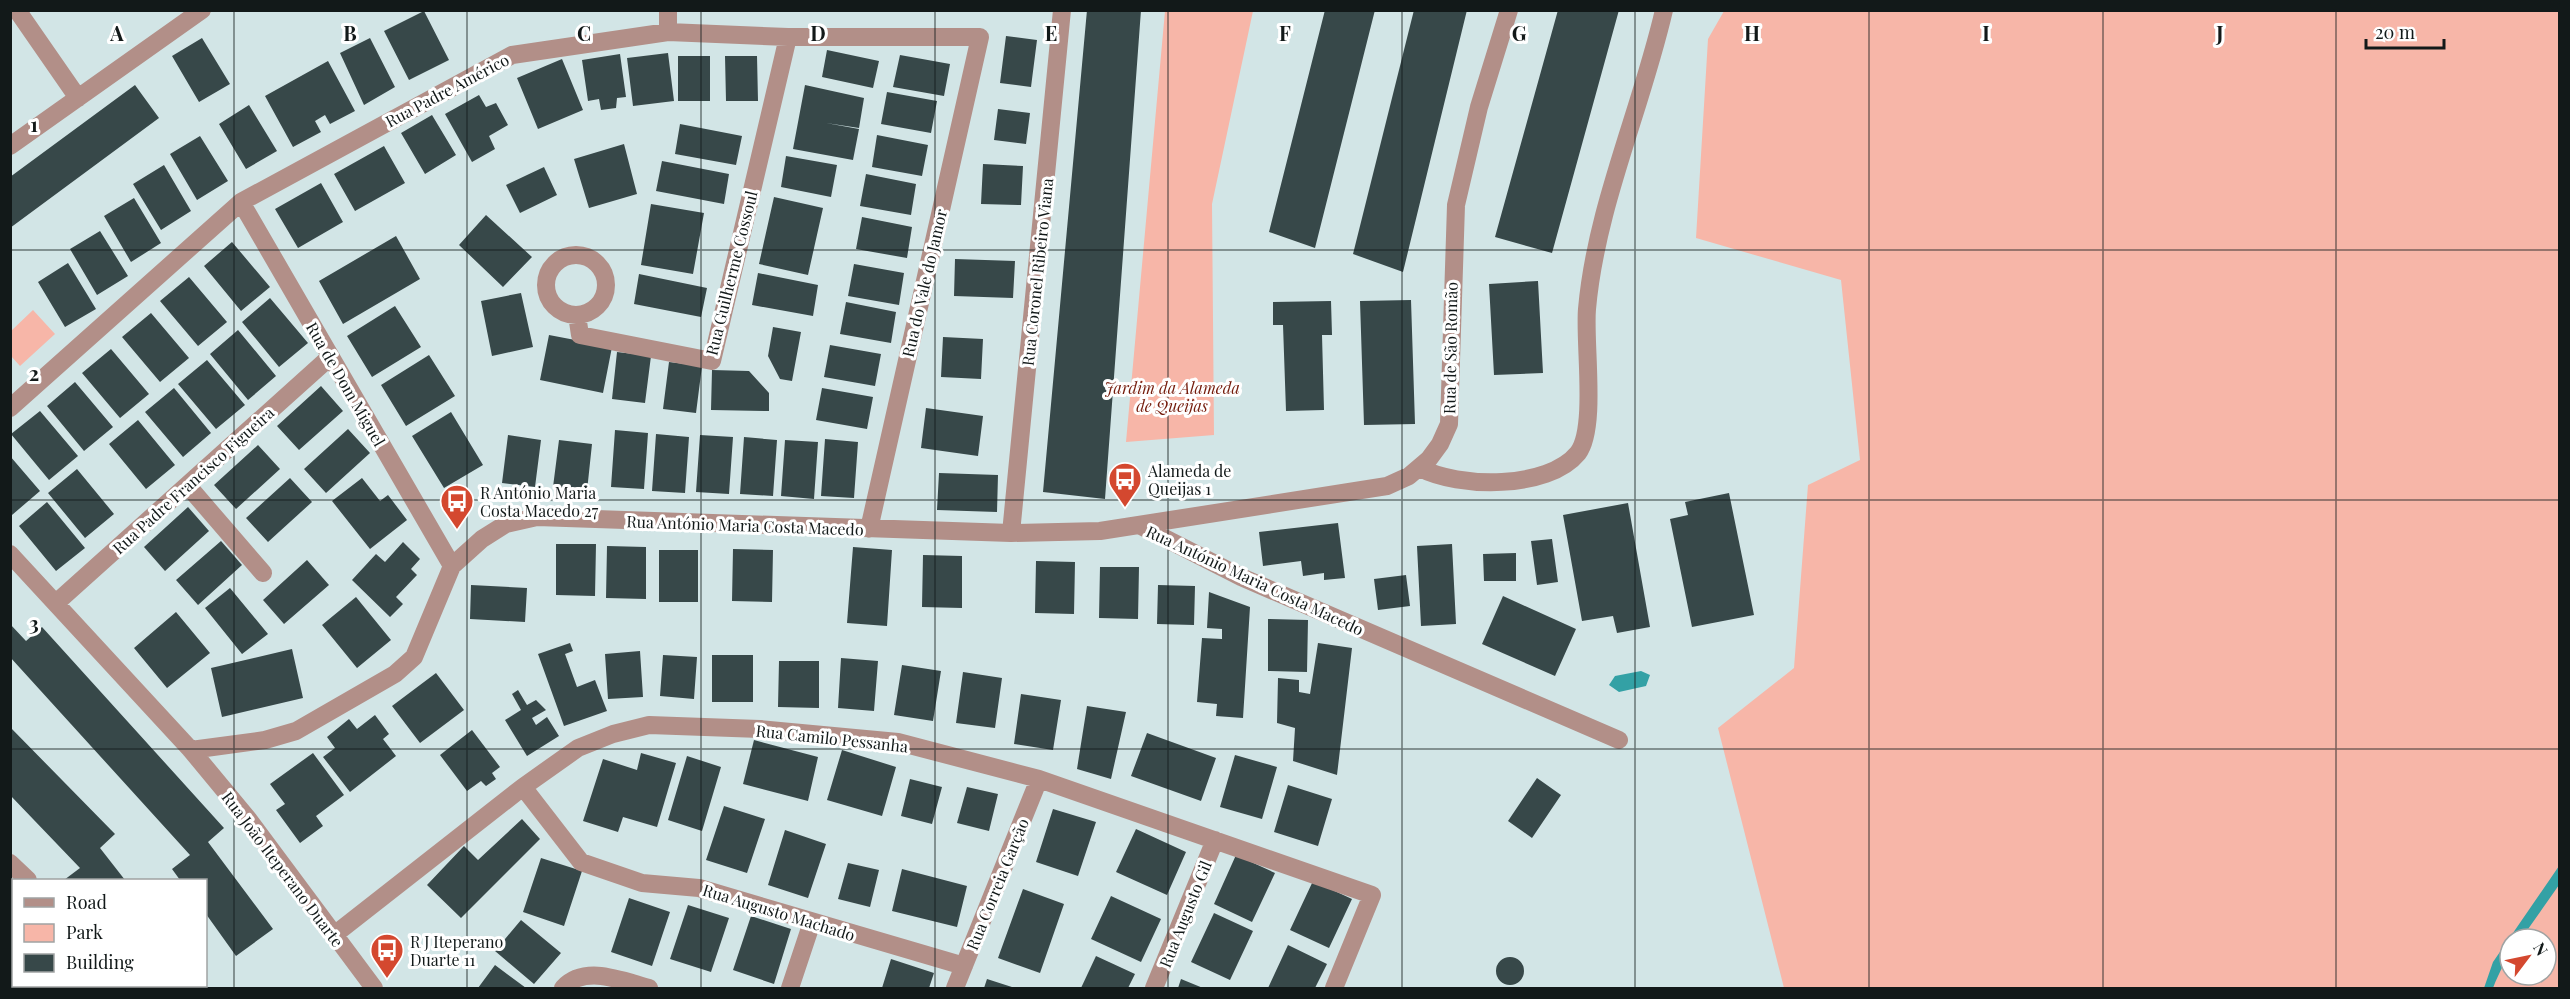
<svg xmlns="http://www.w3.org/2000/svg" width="2570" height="999" viewBox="0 0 2570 999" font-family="'Playfair Display',serif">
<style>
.green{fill:#f7b6a8;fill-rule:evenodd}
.water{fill:#33a1a5}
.building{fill:#374849}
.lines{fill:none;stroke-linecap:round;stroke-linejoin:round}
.street{stroke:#b28f88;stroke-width:18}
.grid{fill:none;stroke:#121919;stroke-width:1.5;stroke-opacity:0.55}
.labels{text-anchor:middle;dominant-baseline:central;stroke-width:6;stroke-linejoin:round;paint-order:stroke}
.street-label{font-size:16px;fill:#121919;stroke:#fff}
.park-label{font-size:16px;font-style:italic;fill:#741b0b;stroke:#fff}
.poi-label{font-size:16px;fill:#121919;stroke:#fff;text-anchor:start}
.grid-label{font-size:20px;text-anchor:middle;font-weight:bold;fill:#121919;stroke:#fff;stroke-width:6;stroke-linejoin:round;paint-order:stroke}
</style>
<rect width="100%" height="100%" fill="#d2e5e6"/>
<path class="green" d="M1165 11H1253L1212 204 1214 435 1126 442Z
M1724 11H2559V988H1784L1718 728 1794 668 1808 485 1860 460 1841 280 1696 238 1708 39ZM2510 939H2546V975H2510Z
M33 310 55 334 20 366 11 356V331Z"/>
<path class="water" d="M1641 671 1650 675 1646 686 1619 692 1609 685 1615 676Z
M2559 866V885L2521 939H2510C2510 957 2499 971 2493 988H2484L2493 962Z"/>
<path class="building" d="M1087 10H1141L1105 499 1043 492Z
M1325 10H1375L1315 248 1269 232Z
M1414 10H1467L1403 272 1353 254Z
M1558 10H1619L1552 253 1495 237Z
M424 11 449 60 409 80 384 31Z
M1006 36 1037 40 1031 87 1000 83Z
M202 38 230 84 199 102 172 56Z
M370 38 395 87 364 105 340 53Z
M827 50 879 61 873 88 822 77Z
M668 53 674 101 633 106 627 58Z
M620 54 626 97 617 98 616 108 601 110 599 99 588 101 582 60Z
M900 55 950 64 944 96 893 87Z
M678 56H710V101H678Z
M725 56H757L758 101H726Z
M562 59 583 110 538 129 517 78Z
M328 61 355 111 330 124 325 115 315 121 321 132 293 147 265 96Z
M135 85 159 118 10 228V177Z
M805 85 864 98 859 128 826 123 859 129 853 160 793 149Z
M887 92 937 101 931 133 881 124Z
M479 95 486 107 496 103 508 125 489 136 495 149 472 162 445 114Z
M249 105 277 151 246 169 219 124Z
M998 109 1030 113 1026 144 994 140Z
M432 115 456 155 425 174 401 133Z
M680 124 742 136 736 165 675 154Z
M877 135 928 145 922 176 872 167Z
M200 136 228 181 197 200 170 154Z
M624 144 637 194 589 208 574 159Z
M384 146 405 183 355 211 334 174Z
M786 156 837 165 831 197 781 187Z
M662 161 729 174 724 204 656 191Z
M983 164 1023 166 1021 205 981 204Z
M164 165 191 211 161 230 133 184Z
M544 167 557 195 520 213 506 185Z
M866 174 916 184 911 215 860 206Z
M321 183 343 222 298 248 275 209Z
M774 197 823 208 808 275 759 264Z
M134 198 161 243 131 262 104 216Z
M651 204 704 213 693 274 641 265Z
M486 215 532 257 503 287 459 245Z
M862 217 912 227 907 258 856 249Z
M100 231 128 276 97 295 70 249Z
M396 236 420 279 343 324 319 281Z
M232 242 270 287 241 311 204 266Z
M955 259 1015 261 1013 298 954 296Z
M68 263 96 309 65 327 38 282Z
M854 264 904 273 899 305 848 296Z
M758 273 818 285 813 316 752 305Z
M639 274 707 288 701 317 634 304Z
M189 277 227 322 198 346 160 301Z
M1538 281 1543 373 1494 375 1489 284Z
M521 293 533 347 492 356 481 301Z
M270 298 308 343 279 367 242 322Z
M1411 300 1415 424 1364 425 1360 301Z
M1331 301 1332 335H1322L1324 410 1286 411 1283 325H1273V302Z
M846 302 896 312 891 343 840 334Z
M395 306 421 347 372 377 347 336Z
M151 313 189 358 160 382 122 337Z
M773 327 801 332 792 381 780 379 768 356Z
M238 330 276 376 248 400 210 354Z
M549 335 612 347 603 393 540 380Z
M943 337 983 339 981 379 941 377Z
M830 345 881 354 875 386 824 377Z
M111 349 149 394 120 418 82 373Z
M617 352 651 356 645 403 612 399Z
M429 355 455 396 406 426 381 385Z
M207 360 245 405 216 429 178 384Z
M669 362 702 366 696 413 663 409Z
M712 370 749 371 769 393V411L711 410Z
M75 382 113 427 84 451 47 406Z
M321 386 343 411 299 450 277 426Z
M174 388 211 433 183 457 145 412Z
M822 388 873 397 867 429 816 420Z
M926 408 983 416 978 456 921 448Z
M40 411 78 456 49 480 11 434Z
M451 412 483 465 444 488 412 436Z
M138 420 175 465 146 489 109 444Z
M348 429 370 453 326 493 304 469Z
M615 430 648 433 644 489 611 487Z
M656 434 689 437 685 493 652 491Z
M508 435 541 440 535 487 502 483Z
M700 435 733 437 729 494 696 492Z
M744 437 777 440 773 496 740 494Z
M825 439 858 442 854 498 821 496Z
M559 440 592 444 587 491 553 487Z
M785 440 818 442 814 499 781 496Z
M258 445 280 469 236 509 214 485Z
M10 456 40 491 12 515 10 514Z
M77 469 114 514 85 538 48 493Z
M939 473 998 475 997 512 937 510Z
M290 478 312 502 268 542 246 518Z
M362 478 380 501 388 495 407 520 370 549 332 501Z
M1729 493 1754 615 1692 627 1670 519 1688 515 1685 502Z
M47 502 85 548 56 571 19 526Z
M1628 503 1650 627 1617 633 1613 616 1582 621 1563 515Z
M188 507 209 531 165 571 144 547Z
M1338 523 1345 578 1324 580V573L1303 576 1301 561 1263 566 1259 532Z
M1552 539 1558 582 1537 585 1531 541Z
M221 541 242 565 198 605 176 580Z
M403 542 420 559 411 569 417 575 396 597 403 604 390 617 352 580 376 554 385 562Z
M556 544H596L595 596 556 595Z
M1452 544 1456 624 1421 626 1417 546Z
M607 546 646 547V599L606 598Z
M853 547 892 550 887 626 847 623Z
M733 549 773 550 772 602 732 601Z
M659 550H698V602H659Z
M1516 553V581H1484L1483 554Z
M923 555 962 556V608L922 607Z
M307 560 329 585 284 624 263 600Z
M1036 561 1075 562 1074 614 1035 613Z
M1100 567H1139L1138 619 1099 618Z
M1406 575 1410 606 1378 610 1374 579Z
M471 585 527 588 525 622 470 619Z
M1158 585 1195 586 1194 625 1157 624Z
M230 588 268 634 242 654 205 608Z
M1209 592 1250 607 1243 718 1216 716 1217 704 1197 702 1202 638 1222 639V629L1207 628Z
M1503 596 1576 629 1555 676 1482 644Z
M356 597 391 640 357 668 322 625Z
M176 612 210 653 167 688 134 648Z
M1268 619 1308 620 1307 672 1268 671Z
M10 624 26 641 42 627 224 828 208 842 273 929 236 956 206 914V880H180L172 869 190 855 10 657Z
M570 643 573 651 565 654 577 687 595 680 607 711 564 726 538 654Z
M1318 643 1352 648 1337 775 1293 761 1295 728 1277 723 1278 678 1299 680V692L1310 694Z
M292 649 303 698 222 717 211 668Z
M640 651 643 697 608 699 605 654Z
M663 655 697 657 694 699 660 696Z
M712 655H753V702H712Z
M841 658 878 661 874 711 838 708Z
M779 661H819V708L778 707Z
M902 665 941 671 933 721 894 715Z
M963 672 1002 678 995 728 956 723Z
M436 673 464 710 420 743 392 706Z
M518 690 527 705 536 700 546 710 532 718 536 725 547 717 559 736 527 756 505 720 521 710 512 694Z
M1021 694 1061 700 1053 750 1014 744Z
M1087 706 1126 712 1111 779 1077 769Z
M375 715 389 734 383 739 396 756 350 792 323 757 335 748 327 737 349 719 357 729Z
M10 727 115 834 100 848 125 880H64L80 868 10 795Z
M472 730 500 767 492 773 496 779 486 786 481 781 467 791 440 755Z
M1147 733 1216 758 1201 801 1131 776Z
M754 740 818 757 808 801 743 784Z
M842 750 896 767 882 816 827 800Z
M313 753 344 795 316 816 323 826 300 843 276 810 285 804 270 784Z
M641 753 676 763 657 827 623 817 618 832 583 821 603 759 637 770Z
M1235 755 1277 767 1262 819 1220 807Z
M687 756 721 767 702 831 668 820Z
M1537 778 1561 795 1532 838 1508 821Z
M910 779 942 787 932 824 901 816Z
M1288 785 1332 799 1318 846 1274 832Z
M967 787 998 794 989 831 957 823Z
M724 806 765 819 747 873 706 860Z
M1053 809 1096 822 1078 876 1036 862Z
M522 819 540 839 461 918 427 885 464 846 478 860Z
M1136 829 1186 852 1167 895 1116 872Z
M785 830 826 844 808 898 768 885Z
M1236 855 1275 873 1252 922 1214 904Z
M541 858 582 871 564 926 523 912Z
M848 863 879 870 870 907 838 899Z
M902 869 967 886 957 927 892 911Z
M1313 881 1352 899 1329 948 1290 930Z
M1023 889 1064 904 1040 973 998 958Z
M10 895 14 898V964L10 961Z
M1111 896 1161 919 1141 962 1091 939Z
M629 898 670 912 652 966 611 952Z
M688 905 729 918 711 972 670 959Z
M1214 913 1253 931 1230 980 1191 962Z
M751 916 791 929 774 984 733 970Z
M521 920 561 953 534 984 495 951Z
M1288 945 1327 964 1315 988H1268Z
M1096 956 1135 974 1128 988H1081Z
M1496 971a14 14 0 1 1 28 0a14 14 0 1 1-28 0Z
M891 959 934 973 929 988H882Z
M495 965 526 988H478Z
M987 979 1015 988H984Z
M1181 979 1203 988H1178Z
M26 986H75L74 988H26Z
M144 986H205L207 988H146Z"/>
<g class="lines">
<path class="street" d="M17 10 78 98
M668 10V32
M10 146 202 10
M241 202 452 566
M546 285a30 30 0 1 1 60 0a30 30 0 1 1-60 0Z
M577 315 580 335 712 361 788 37
M10 408 241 202 512 55 668 32 788 37H980L869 529
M1420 468C1458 488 1548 490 1578 453 1597 428 1584 343 1587 309 1596 207 1641 110 1664 10
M188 486 263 573
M1141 526 1241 577 1619 740
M1011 533 1062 10
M10 554 191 750 249 820 374 988
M56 603 330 357
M191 750 265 740 296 731 395 674 414 657 452 566 482 539 506 524 537 517 1011 533 1100 531 1387 486 1409 476 1429 459 1440 444 1449 424 1456 205 1479 107 1509 10
M523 787 581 862 642 883 699 888 964 966
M10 863 28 880
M334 935 523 787 578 748 613 734 649 725 760 729 898 742 1039 779 1372 895 1334 988
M113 986 115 988
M563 988C585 964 623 981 649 988
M790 988 812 922
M955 988 1039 779
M1154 988 1215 840"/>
</g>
<path class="grid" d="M234 10V988M467 10V988M701 10V988M935 10V988M1168 10V988M1402 10V988M1635 10V988M1869 10V988M2103 10V988M2336 10V988M10 250H2560M10 500H2560M10 749H2560"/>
<defs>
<symbol id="bus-pin" viewBox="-11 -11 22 30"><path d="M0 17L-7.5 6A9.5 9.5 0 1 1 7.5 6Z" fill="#d4482f" stroke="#fff"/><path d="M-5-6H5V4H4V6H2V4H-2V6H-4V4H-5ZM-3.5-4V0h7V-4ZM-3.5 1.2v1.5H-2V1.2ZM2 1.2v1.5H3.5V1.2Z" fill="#fff"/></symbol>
</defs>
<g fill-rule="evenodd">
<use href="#bus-pin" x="1106" y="460" width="38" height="52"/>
<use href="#bus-pin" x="438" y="482" width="38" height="52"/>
<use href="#bus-pin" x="368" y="931" width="38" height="52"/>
</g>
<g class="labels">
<g class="street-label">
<text transform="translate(447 90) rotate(-28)">Rua Padre Américo</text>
<text transform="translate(1037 272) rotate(-84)">Rua Coronel Ribeiro Viana</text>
<text transform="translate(731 273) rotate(-76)">Rua Guilherme Cossoul</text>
<text transform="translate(924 283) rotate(-77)">Rua do Vale do Jamor</text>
<text transform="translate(1450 348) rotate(-89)">Rua de São Romão</text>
<text transform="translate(346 384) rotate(60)">Rua de Dom Miguel</text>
<text transform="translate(193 480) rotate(-42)">Rua Padre Francisco Figueira</text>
<text transform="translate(745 525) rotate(2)">Rua António Maria Costa Macedo</text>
<text transform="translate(1255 580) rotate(25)">Rua António Maria Costa Macedo</text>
<text transform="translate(832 738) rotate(6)">Rua Camilo Pessanha</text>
<text transform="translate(283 869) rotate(53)">Rua João Iteperano Duarte</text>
<text transform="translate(997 884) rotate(-68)">Rua Correia Garção</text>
<text transform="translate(779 912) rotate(17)">Rua Augusto Machado</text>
<text transform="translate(1185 914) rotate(-68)">Rua Augusto Gil</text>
</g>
<g class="park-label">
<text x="1172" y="387">Jardim da Alameda<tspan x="1172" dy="18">de Queijas</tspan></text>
</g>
<g class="poi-label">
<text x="1148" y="470">Alameda de<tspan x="1148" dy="18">Queijas 1</tspan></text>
<text x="480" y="492">R António Maria<tspan x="480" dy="18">Costa Macedo 27</tspan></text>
<text x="410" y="941">R J Iteperano<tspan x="410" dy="18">Duarte 11</tspan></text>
</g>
</g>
<g class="grid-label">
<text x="117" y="41">A</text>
<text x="350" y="41">B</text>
<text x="584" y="41">C</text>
<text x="818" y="41">D</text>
<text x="1051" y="41">E</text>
<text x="1285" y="41">F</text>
<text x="1519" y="41">G</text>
<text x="1752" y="41">H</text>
<text x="1986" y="41">I</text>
<text x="2220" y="41">J</text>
<text x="34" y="132">1</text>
<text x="34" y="381">2</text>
<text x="34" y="631">3</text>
</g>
<rect width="2570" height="999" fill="none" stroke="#121919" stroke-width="24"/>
<rect x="12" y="879" width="195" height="108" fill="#ffffff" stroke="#a0a3a3" stroke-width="1.5"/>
<rect x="24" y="898" width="30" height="9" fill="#b28f88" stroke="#a0a3a3" stroke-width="1.5"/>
<text x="66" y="909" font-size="18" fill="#121919">Road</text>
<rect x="24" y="924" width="30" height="18" fill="#f7b6a8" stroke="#a0a3a3" stroke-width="1.5"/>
<text x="66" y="939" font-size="18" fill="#121919">Park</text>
<rect x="24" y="954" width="30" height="18" fill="#374849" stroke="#a0a3a3" stroke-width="1.5"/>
<text x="66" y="969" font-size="18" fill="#121919">Building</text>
<g transform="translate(2528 957) rotate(58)"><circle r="28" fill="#ffffff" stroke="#a0a3a3" stroke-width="1.5"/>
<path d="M0-4.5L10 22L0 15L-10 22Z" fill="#d4482f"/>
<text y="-9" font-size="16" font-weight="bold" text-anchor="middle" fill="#121919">N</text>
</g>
<path d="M2366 39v9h78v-9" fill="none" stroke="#121919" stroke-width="3"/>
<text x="2375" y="39" font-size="18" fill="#121919" stroke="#ffffff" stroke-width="4.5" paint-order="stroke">20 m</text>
</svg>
